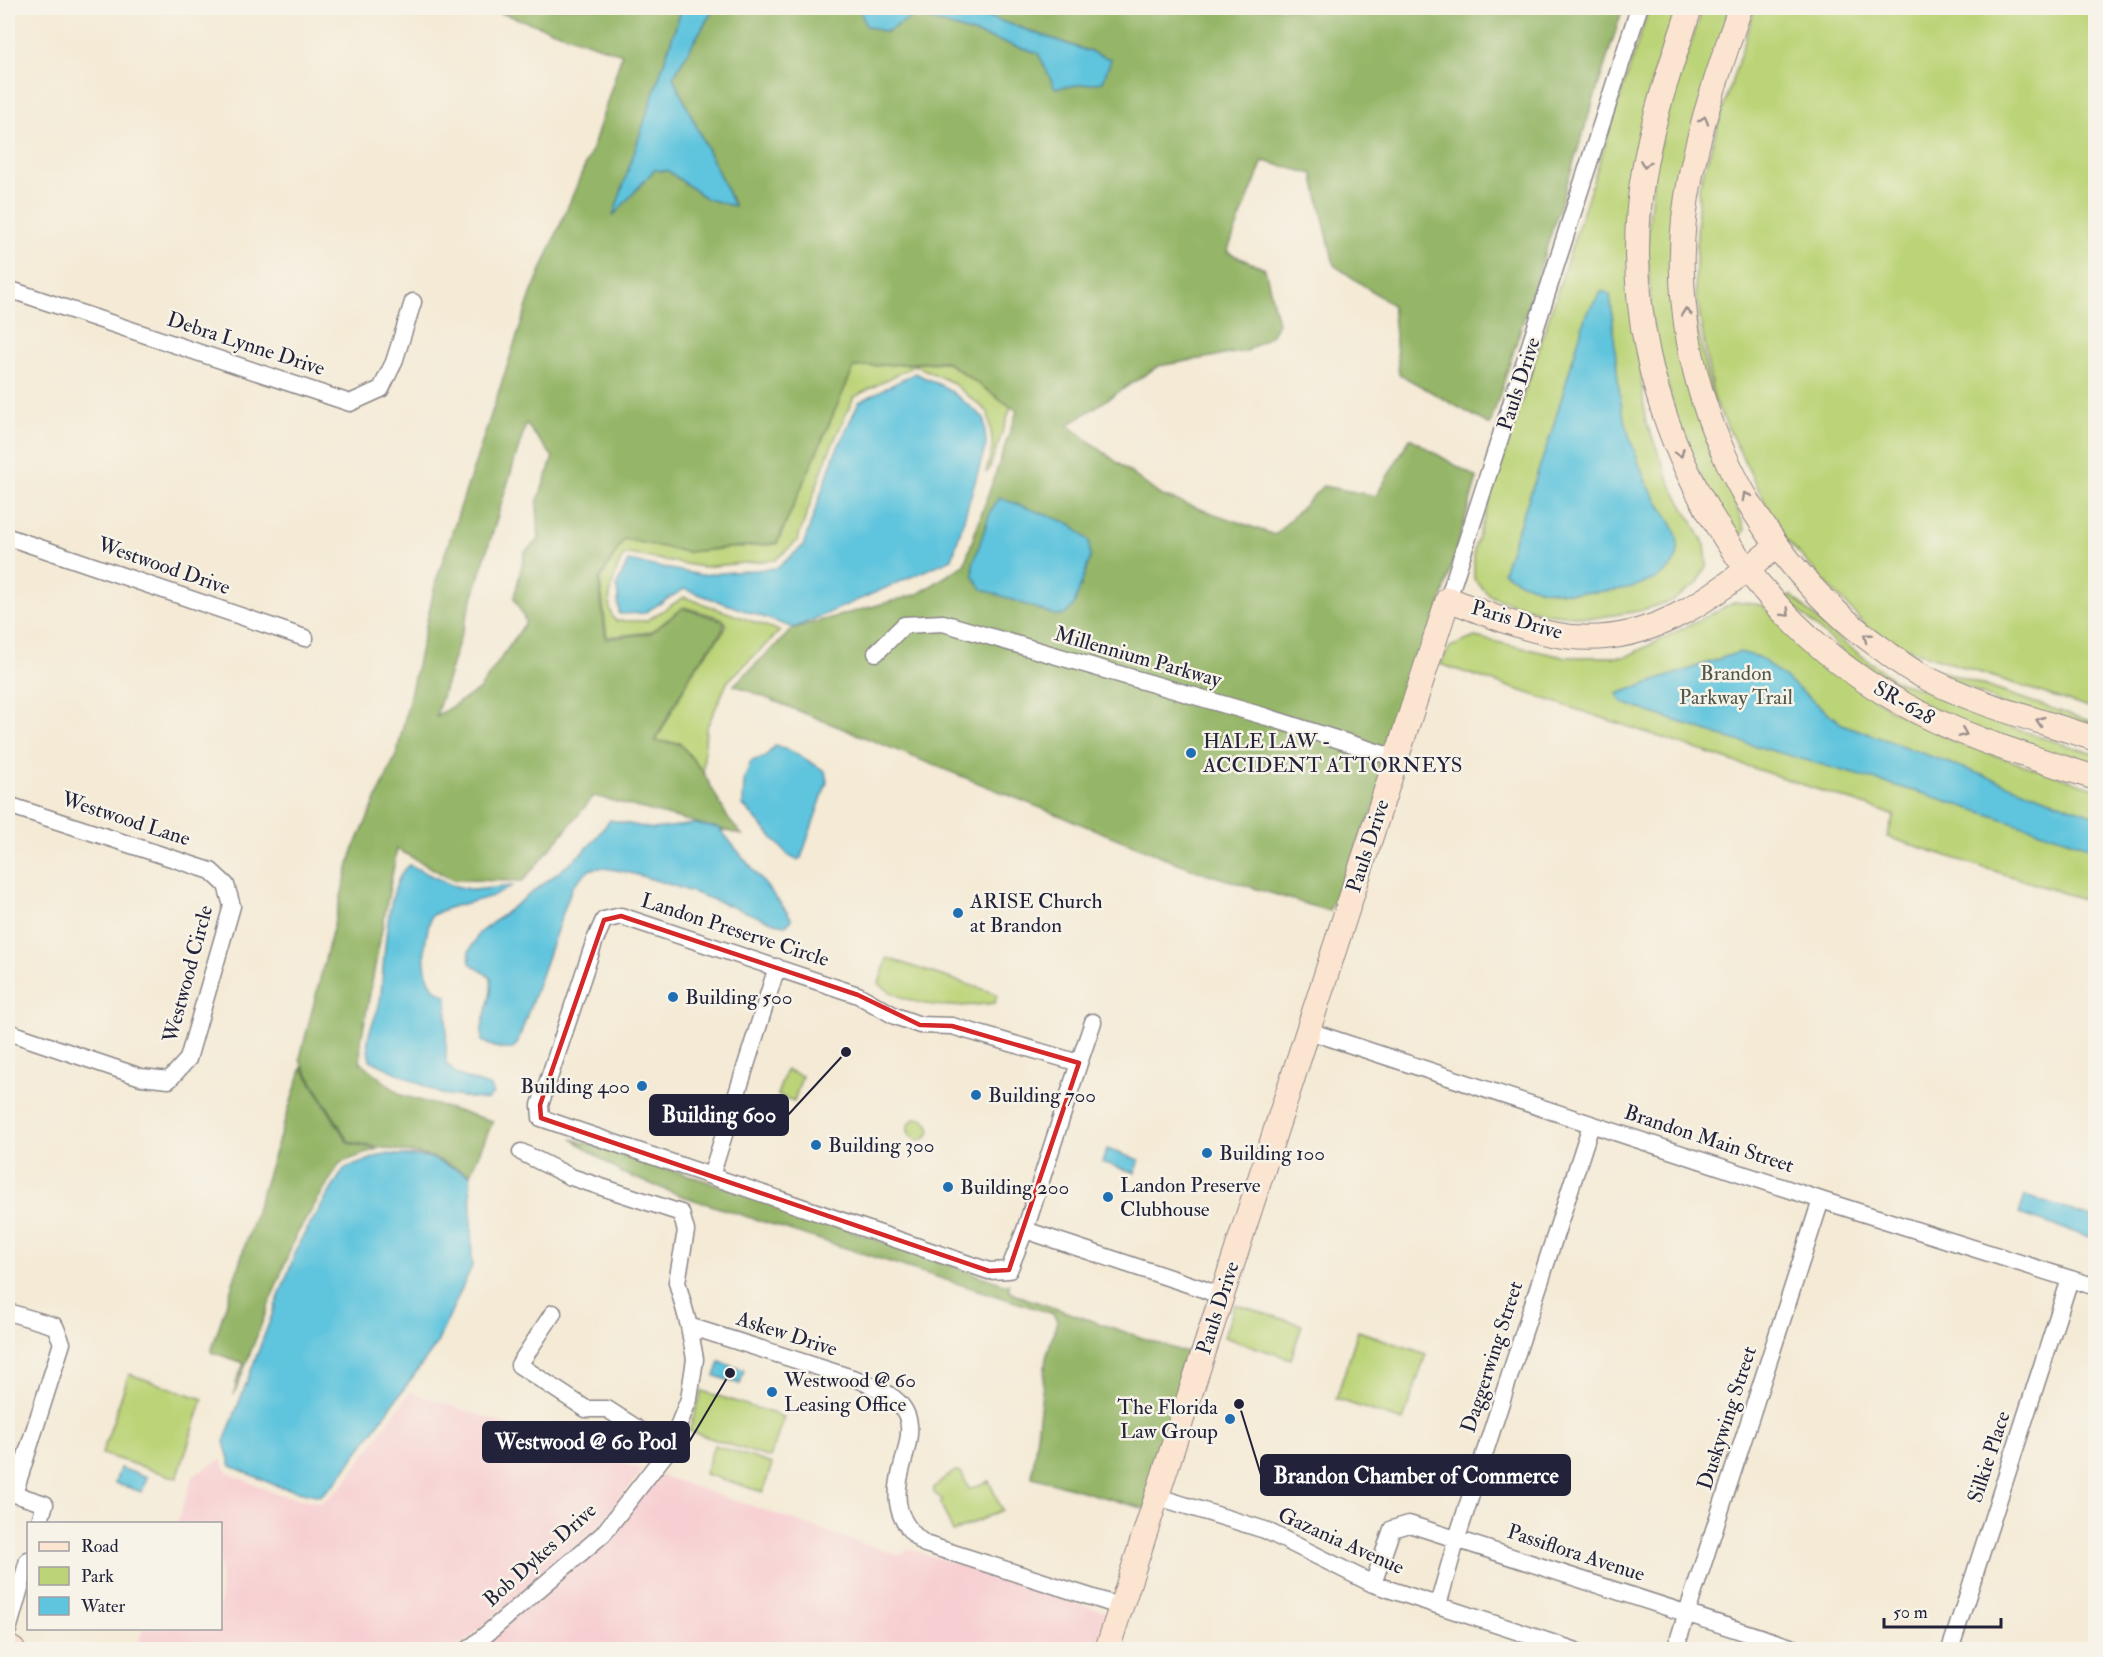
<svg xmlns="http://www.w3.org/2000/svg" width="2103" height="1657" viewBox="0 0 2103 1657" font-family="'IM FELL Double Pica',serif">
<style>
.built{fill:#f7cfd2}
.green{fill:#bcd478;stroke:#6f7b5a;stroke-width:1.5}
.forest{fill:#95b668;stroke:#5c6c52;stroke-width:1.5;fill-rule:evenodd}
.water{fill:#5fc4dd;stroke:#40738c;stroke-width:1.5}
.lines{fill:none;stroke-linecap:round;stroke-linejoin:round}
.street-casing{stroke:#8b8688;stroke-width:19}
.secondary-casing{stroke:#8b8688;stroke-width:26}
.street{stroke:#fff;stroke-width:16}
.secondary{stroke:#fce5d0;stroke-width:24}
.oneway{stroke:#9a8d8d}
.marked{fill:none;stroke:#d62828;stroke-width:4.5;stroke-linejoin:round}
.poi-dot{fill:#1f6fb2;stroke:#f7f3e8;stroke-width:2}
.labels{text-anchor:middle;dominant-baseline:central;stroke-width:5;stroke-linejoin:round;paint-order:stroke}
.street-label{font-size:21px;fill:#22223b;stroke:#f7f3e8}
.park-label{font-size:21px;fill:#50574d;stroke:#f7f3e8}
.poi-label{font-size:21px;fill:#22223b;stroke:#f7f3e8;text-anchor:start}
.leader{fill:none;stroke:#22223b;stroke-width:2}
.callout-dot{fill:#22223b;stroke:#f7f3e8;stroke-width:2}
.callout{fill:#22223b;stroke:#22223b;stroke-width:2}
.callout-label{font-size:22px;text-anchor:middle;font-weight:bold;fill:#fff}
</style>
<rect width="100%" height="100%" fill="#f7f3e8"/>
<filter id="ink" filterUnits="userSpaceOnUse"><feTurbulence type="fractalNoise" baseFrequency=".0167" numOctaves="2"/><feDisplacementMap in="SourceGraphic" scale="12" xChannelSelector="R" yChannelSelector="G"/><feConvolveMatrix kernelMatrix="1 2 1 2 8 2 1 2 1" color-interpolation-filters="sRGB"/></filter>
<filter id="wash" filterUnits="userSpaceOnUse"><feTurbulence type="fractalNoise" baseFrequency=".008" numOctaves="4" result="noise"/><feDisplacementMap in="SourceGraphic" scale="24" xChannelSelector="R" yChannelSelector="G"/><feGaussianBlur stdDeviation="1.35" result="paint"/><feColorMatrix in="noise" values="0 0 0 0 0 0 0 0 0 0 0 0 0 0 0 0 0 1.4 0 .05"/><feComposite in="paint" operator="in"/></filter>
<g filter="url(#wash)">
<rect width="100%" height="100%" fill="#f4ead5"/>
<path class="built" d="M410 1392 643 1470 598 1527 456 1649 136 1650 143 1629 220 1628V1524L177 1523 193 1476 221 1459 228 1473 274 1493 322 1503 342 1486Z
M659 1475 898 1555 905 1553 907 1548 1111 1614 1099 1649 481 1650Z"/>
<path class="green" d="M1649 8H1679L1649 101 1641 374 1645 419 1670 483 1705 545 1707 564 1698 583 1672 601 1639 611 1594 618 1543 613 1501 600 1489 595 1474 579V549Z
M1703 8H1730L1674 216 1732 495 1745 530 1742 535 1724 519 1681 438 1651 317 1647 243 1654 170 1667 113Z
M1755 8H2095V710L1890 643 1866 626 1781 534 1714 400 1695 288 1699 186Z
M946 362 1011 407 989 470 986 472 993 446 988 412 951 382 915 365 854 397 828 454 797 541 775 560 702 567 629 554 623 556C615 573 601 606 616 621H646L684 597 780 631 728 681 706 729 703 772 680 743 656 741 694 670 725 630 726 623 721 618 684 607 651 632 607 637 600 580 624 539 687 552 777 544 854 367Z
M1791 595 1832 634 1896 681 1931 692 1963 709 2010 727 2095 754V771L1977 732 1866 673 1785 598Z
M1735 602 1762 605 1800 644 1888 708 1960 744 2095 788V903L1887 837 1894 815 1440 664 1450 647 1475 637 1563 657H1626Z
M1923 665 2095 723V736L2011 709Z
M887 958 997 994 995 1003C955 1008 912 1010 879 984Z
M786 1070 802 1076 794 1101 777 1095Z
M908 1129a11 11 0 1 1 22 0a11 11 0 1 1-22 0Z
M1235 1304 1302 1325 1291 1359 1224 1337Z
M1358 1331 1426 1354 1403 1421 1336 1399Z
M129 1374 203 1399 177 1478 102 1454Z
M702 1391 784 1417 770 1458 689 1431Z
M714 1445 772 1464 763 1492 705 1474Z
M955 1471 961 1472 969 1489 989 1481 1002 1510 953 1532 940 1502 943 1500 934 1493V1487Z"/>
<path class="forest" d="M486 8H682L614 214 654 170 668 171 707 199 734 205 673 77 714 8H859L866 26 886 32 915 15 1038 53 1111 59 963 8H1623L1490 425 1399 374 1392 305 1334 265 1313 174 1263 161 1227 252 1265 269 1278 323 1272 335 1247 351 1158 366 1068 425 1160 495 1275 535 1323 486 1376 496 1410 438 1477 478 1396 758 1329 911 1198 871 734 685 794 628 918 594 964 565 1017 411 946 361 854 367 777 543 687 552 624 539 599 580 606 639 651 633 683 608 724 621 723 630 693 670 655 741 680 744 703 772 729 820 742 835 594 796 523 881 453 880 397 849 361 1041 360 1062 401 1095 493 1121 470 1174 429 1156 349 1142 302 1065 300 1058 352 853 397 753 436 581 531 294 593 147 622 54ZM526 424 553 457 537 503 539 539 525 552 514 598 526 622 479 690 436 716Z
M302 1067 348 1143 377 1149 340 1163 295 1237 234 1395 237 1380 244 1363 211 1352Z
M572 1139 716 1184 1004 1284H1009V1290L1013 1294 1184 1352 1192 1349 1208 1301 1146 1509 1032 1477 1046 1358 1057 1321 1053 1314 685 1197 622 1173Z"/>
<path class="water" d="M682 8H714L673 77 734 206 707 199 668 171 654 170 613 216Z
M859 8H963L1111 59 1103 82 1055 88 1038 53 915 15 886 32 866 26Z
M1602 291 1610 294C1615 332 1615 370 1622 408 1626 431 1636 455 1644 477 1653 501 1681 525 1678 551 1675 580 1630 589 1607 591 1572 595 1532 594 1503 572L1551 434 1586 314Z
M915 373 948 389 984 418 986 445 952 559 794 628 684 589 644 613 619 614 617 585 628 561 701 575 777 568 803 546 834 456 859 402Z
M1000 498 1071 524 1089 541 1090 559 1074 605 1065 615H1054L982 589 973 576V564L991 510Z
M1739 652 1759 657 1842 724 2095 816V849L1928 795 1717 735 1623 703 1617 694Z
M776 745 797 754 825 771 827 782 801 858 797 860 789 856 743 805 744 781 751 761 765 757Z
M610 820 653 829 695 824 719 828 784 908 791 918 790 922 785 925 775 923C745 912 616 860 592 869 585 871 577 882 572 887L517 1044 512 1049C501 1050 492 1047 482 1041 479 1019 494 1000 491 978L470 963 469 952 479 933 573 861 590 845Z
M409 865 451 885 473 890 512 886C487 904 457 900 431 916 425 937 419 969 434 988 437 991 444 994 447 996L446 1063 456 1074 491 1087 493 1094 487 1100 441 1094 370 1060C362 1030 379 1020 381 994 384 965 386 881 409 865Z
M1107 1149 1139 1160 1135 1173 1102 1162Z
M384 1154 428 1157 470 1175 472 1266 436 1345 336 1482 320 1496 277 1486 231 1466 224 1442 300 1241 344 1169Z
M2025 1196 2095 1218V1239L2019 1214Z
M720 1362 744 1370 740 1384 715 1376Z
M120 1468 147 1477 142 1492 115 1483Z"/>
</g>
<g filter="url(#ink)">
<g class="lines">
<defs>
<path id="street" d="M8 289 350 403 381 389 394 362 413 302
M8 537 305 638
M1448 599 1639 8
M876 653 904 625 943 623 1267 717 1396 758
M8 805 211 871 226 885 232 906 188 1059 169 1080 141 1077 8 1032
M1309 1031 1821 1200 2096 1287
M1079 1063 1093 1022
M521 1152 571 1177 681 1213 686 1231 677 1282 689 1326 862 1381C874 1387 888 1392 898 1402 936 1440 860 1496 925 1544L1122 1607
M711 1176 777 967
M1025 1230 1079 1063 952 1026 920 1025 895 1016 858 995 621 916 604 920 595 940 540 1105 541 1118 989 1271 1009 1270 1025 1230 1203 1289 1222 1297
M8 1312 55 1326 62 1343 14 1494
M553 1313 519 1365 586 1409H607L669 1449
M8 1492 45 1504 39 1524
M1158 1497 1265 1530 1373 1584 1574 1650
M1373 1584 1392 1529 1409 1524 1800 1650
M1438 1605 1457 1538 1591 1125
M8 1630 28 1560
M468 1650 603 1534 669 1449 689 1399 695 1359 689 1326
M1675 1650 1821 1200
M1950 1650 2070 1279"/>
<path id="secondary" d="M1690 8C1668 74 1645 138 1639 208 1621 402 1727 606 1898 701 1960 737 2028 756 2096 778
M1740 8C1717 77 1692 145 1684 219 1667 381 1747 551 1878 646 1891 655 1903 666 1917 673 1973 704 2035 719 2096 739
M8 1647 13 1650
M1107 1650 1448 599C1482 612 1516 627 1552 634 1644 653 1710 599 1777 546"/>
</defs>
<use href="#street" class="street-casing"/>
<use href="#secondary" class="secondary-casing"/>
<use href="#street" class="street"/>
<use href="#secondary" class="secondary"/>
</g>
<defs><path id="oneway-chevron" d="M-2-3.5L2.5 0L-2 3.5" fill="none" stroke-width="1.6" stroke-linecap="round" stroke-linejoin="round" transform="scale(1.5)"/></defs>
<g class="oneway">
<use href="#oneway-chevron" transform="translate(1704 120) rotate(-72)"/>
<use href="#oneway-chevron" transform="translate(1645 164) rotate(99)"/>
<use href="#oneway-chevron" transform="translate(1686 312) rotate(-96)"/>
<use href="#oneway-chevron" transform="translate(1680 453) rotate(66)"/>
<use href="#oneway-chevron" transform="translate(1746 496) rotate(-119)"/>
<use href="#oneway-chevron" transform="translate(1786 613) rotate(45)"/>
<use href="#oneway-chevron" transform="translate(1867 637) rotate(-142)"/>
<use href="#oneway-chevron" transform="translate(2040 721) rotate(-162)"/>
<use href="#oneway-chevron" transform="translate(1963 733) rotate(23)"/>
</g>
</g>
<path class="marked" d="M621 916 858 995 920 1025 952 1026 1079 1063 1009 1270 989 1271 541 1118 540 1105 604 920Z"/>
<g class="poi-dot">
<circle cx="1191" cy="753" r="6"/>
<circle cx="958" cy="913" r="6"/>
<circle cx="673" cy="997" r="6"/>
<circle cx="642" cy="1086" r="6"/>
<circle cx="976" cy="1095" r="6"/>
<circle cx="816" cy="1145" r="6"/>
<circle cx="1207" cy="1153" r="6"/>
<circle cx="948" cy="1187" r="6"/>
<circle cx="1108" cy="1197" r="6"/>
<circle cx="772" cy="1392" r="6"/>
<circle cx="1230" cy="1419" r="6"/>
</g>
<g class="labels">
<g class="street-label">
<text transform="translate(246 344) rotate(18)">Debra Lynne Drive</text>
<text transform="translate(1519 384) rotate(-72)">Pauls Drive</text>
<text transform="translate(164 566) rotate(19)">Westwood Drive</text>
<text transform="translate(1517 620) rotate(16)">Paris Drive</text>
<text transform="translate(1138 657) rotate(16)">Millennium Parkway</text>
<text transform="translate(1904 703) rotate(30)">SR-628</text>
<text transform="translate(126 819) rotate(18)">Westwood Lane</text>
<text transform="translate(1368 846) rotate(-72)">Pauls Drive</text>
<text transform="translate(735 930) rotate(18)">Landon Preserve Circle</text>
<text transform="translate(188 974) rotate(-75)">Westwood Circle</text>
<text transform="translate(1709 1139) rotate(18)">Brandon Main Street</text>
<text transform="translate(1218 1308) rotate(-72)">Pauls Drive</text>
<text transform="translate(787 1334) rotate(18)">Askew Drive</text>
<text transform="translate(1492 1357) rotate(-72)">Daggerwing Street</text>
<text transform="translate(1727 1418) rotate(-72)">Duskywing Street</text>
<text transform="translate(1989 1457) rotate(-72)">Silkie Place</text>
<text transform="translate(1341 1541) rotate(24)">Gazania Avenue</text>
<text transform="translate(1576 1553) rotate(18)">Passiflora Avenue</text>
<text transform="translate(540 1555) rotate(-42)">Bob Dykes Drive</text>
</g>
<g class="park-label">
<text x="1736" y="673">Brandon<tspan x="1736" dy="24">Parkway Trail</tspan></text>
</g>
<g class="poi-label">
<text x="1203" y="741">HALE LAW -<tspan x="1203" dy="24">ACCIDENT ATTORNEYS</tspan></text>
<text x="970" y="901">ARISE Church<tspan x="970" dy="24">at Brandon</tspan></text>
<text x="685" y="997">Building 500</text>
<text x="630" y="1086" text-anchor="end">Building 400</text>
<text x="988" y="1095">Building 700</text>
<text x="828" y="1145">Building 300</text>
<text x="1219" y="1153">Building 100</text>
<text x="1120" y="1185">Landon Preserve<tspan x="1120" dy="24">Clubhouse</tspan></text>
<text x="960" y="1187">Building 200</text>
<text x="784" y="1380">Westwood @ 60<tspan x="784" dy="24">Leasing Office</tspan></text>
<text x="1218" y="1407" text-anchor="end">The Florida<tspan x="1218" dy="24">Law Group</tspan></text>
</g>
</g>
<path class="leader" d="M846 1052L788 1115M730 1373L689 1442M1239 1404L1261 1475"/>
<g class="callout-dot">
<circle cx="846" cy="1052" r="6"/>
<circle cx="730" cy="1373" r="6"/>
<circle cx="1239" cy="1404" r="6"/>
</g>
<g class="callout">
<rect x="650" y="1095" width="138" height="40" rx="6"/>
<rect x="483" y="1422" width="206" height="40" rx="6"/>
<rect x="1261" y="1455" width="309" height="40" rx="6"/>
</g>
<g class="callout-label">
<text x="719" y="1122">Building 600</text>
<text x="586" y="1449">Westwood @ 60 Pool</text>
<text x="1416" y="1483">Brandon Chamber of Commerce</text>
</g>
<rect width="2103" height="1657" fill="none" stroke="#f7f3e8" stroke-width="30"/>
<rect x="27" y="1522" width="195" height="108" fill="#f7f3e8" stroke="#a29fa3" stroke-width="1.5"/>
<rect x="39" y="1542" width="30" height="9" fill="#fce5d0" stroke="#a29fa3" stroke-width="1.5"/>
<text x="81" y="1552" font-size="18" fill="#22223b">Road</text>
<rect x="39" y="1567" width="30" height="18" fill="#bcd478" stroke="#a29fa3" stroke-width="1.5"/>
<text x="81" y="1582" font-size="18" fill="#22223b">Park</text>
<rect x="39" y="1597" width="30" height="18" fill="#5fc4dd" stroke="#a29fa3" stroke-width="1.5"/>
<text x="81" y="1612" font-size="18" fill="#22223b">Water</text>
<path d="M1884 1618v9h117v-9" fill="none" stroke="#22223b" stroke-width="3"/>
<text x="1893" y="1618" font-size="18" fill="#22223b" stroke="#f7f3e8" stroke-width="4.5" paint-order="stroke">50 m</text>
</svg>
